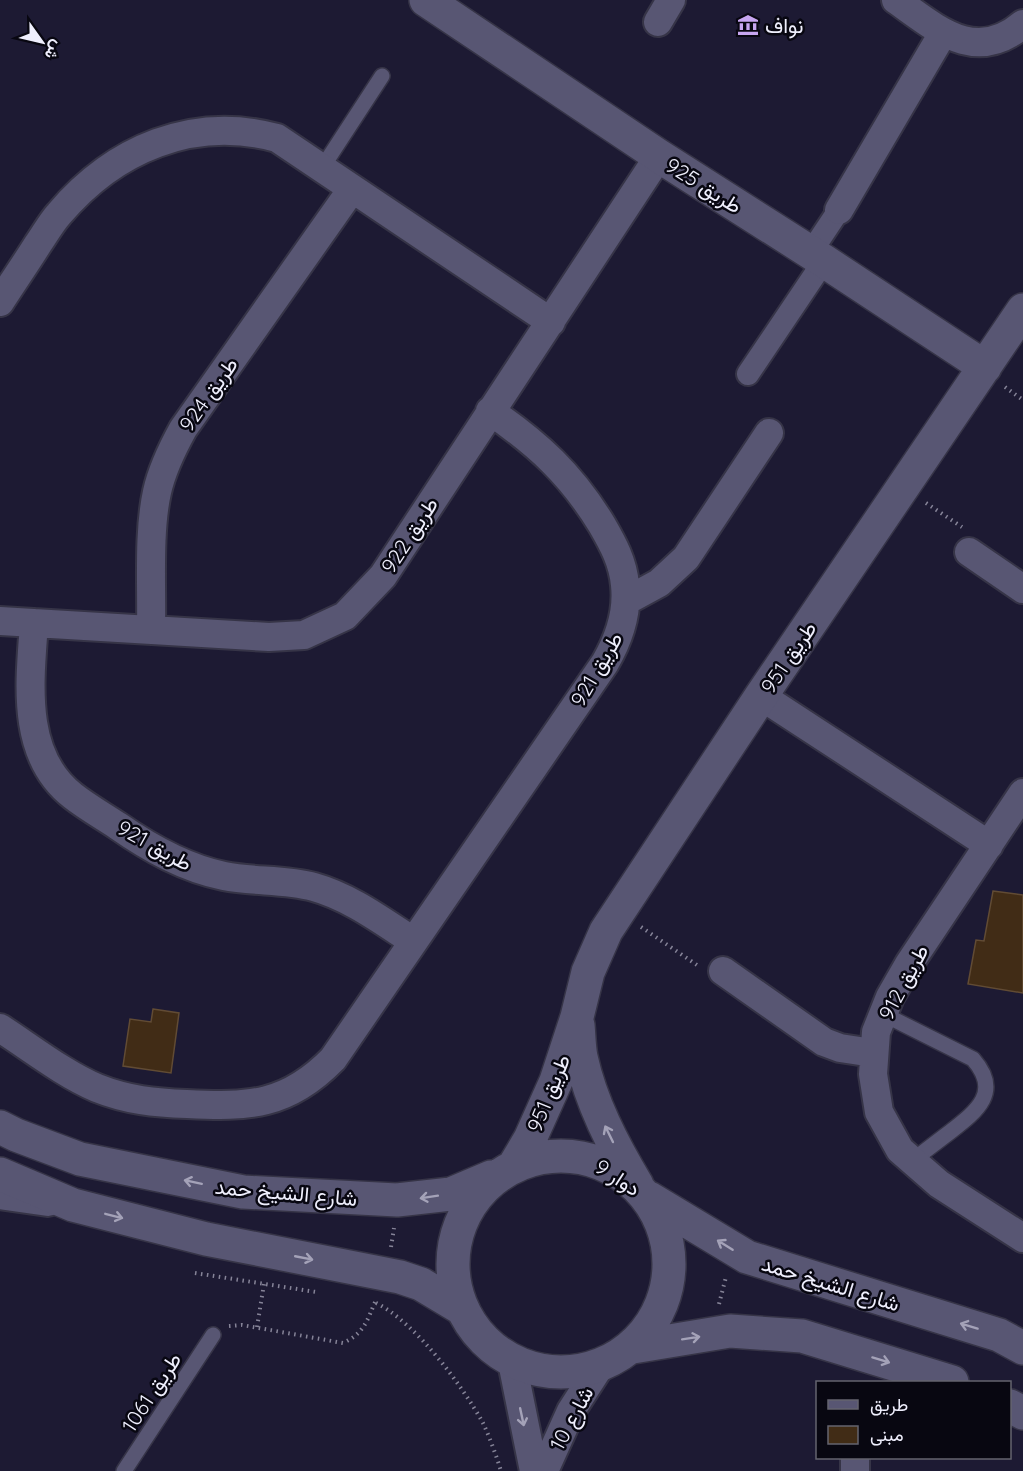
<svg xmlns="http://www.w3.org/2000/svg" width="1023" height="1471" viewBox="0 0 1023 1471" font-family="Quicksand,Vazirmatn,sans-serif">
<style>
.building{fill:#412c16;stroke:#614b34;stroke-width:1.5}
.lines{fill:none;stroke-linecap:round;stroke-linejoin:round}
.service-casing{stroke:#363447;stroke-width:18}
.pedestrian-casing{stroke:#363447;stroke-width:26}
.minor-casing{stroke:#363447;stroke-width:32}
.tertiary-casing{stroke:#363447;stroke-width:36}
.path{stroke:#868498;stroke-width:4;stroke-dasharray:1.5 4.5;stroke-linecap:butt}
.service{stroke:#585673;stroke-width:15}
.pedestrian{stroke:#585673;stroke-width:22}
.minor{stroke:#585673;stroke-width:28}
.tertiary{stroke:#585673;stroke-width:33}
.oneway{stroke:#a4a2b8}
.labels{text-anchor:middle;dominant-baseline:central;stroke-width:5;stroke-linejoin:round;paint-order:stroke}
.poi-label{font-size:21px;fill:#efeffd;stroke:#080711;text-anchor:start}
.street-label{font-size:21px;fill:#efeffd;stroke:#080711}
</style>
<rect width="100%" height="100%" fill="#1d1a33"/>
<path class="building" d="M993 891 1023 895V993L968 984 976 940 984 941Z
M153 1009 179 1013 171 1073 123 1066 130 1019 151 1022Z"/>
<g class="lines">
<defs>
<path id="service" d="M322 168 382 76
M883 1014 973 1059C1002 1092 977 1111 950 1132 938 1141 925 1151 912 1161
M124 1471 213 1335"/>
<path id="pedestrian" d="M811 252 839 210
M748 374 824 261"/>
<path id="minor" d="M896 0C936 28 975 65 1023 24
M658 22 671 0
M839 210 943 33
M0 302C13 282 26 263 38 244 45 234 51 223 59 214 114 149 193 115 277 138L551 322
M969 552 1023 589
M626 601 659 583 686 558 769 433
M0 621 269 637 304 635 345 616 383 576 659 156
M34 623C30 681 20 755 73 796 87 807 103 816 118 826 151 849 185 868 224 876 254 882 285 879 314 887 350 897 382 921 413 941
M151 630C152 587 148 533 157 492 162 469 172 449 183 429L352 189
M761 696 989 845
M1023 793 909 964 890 997 876 1032 873 1074 879 1112 900 1150 939 1184 1023 1238
M723 971 824 1042 840 1048 873 1053
M0 1028C31 1048 64 1074 97 1088 127 1100 155 1103 187 1104 249 1107 287 1106 333 1059L605 663C619 639 628 613 625 585 623 562 613 544 602 525 571 474 538 444 490 411
M0 1195 48 1202
M512 1362 534 1471
M544 1471 571 1411 600 1366
M855 1471V1460"/>
<path id="tertiary" d="M426 0 659 156 824 261 985 367
M578 1025C579 1035 579 1047 581 1057 591 1103 613 1145 637 1185
M0 1127 16 1135 80 1159 243 1192 397 1200 451 1194 491 1177
M453 1264a108 108 0 1 1 216 0a108 108 0 1 1-216 0Z
M514 1166 530 1139 556 1081 577 1017 588 972 606 931 761 696 1023 310
M0 1174 73 1205 206 1239 400 1277 421 1284 461 1308
M649 1198 747 1257 999 1335 1023 1348
M633 1347 730 1331 802 1336 952 1382
M1010 1406 1023 1413"/>
</defs>
<use href="#service" class="service-casing"/>
<use href="#pedestrian" class="pedestrian-casing"/>
<use href="#minor" class="minor-casing"/>
<use href="#tertiary" class="tertiary-casing"/>
<path class="path" d="M1005 387 1023 400
M926 503 962 527
M641 927 697 965
M391 1247 394 1228
M195 1273 316 1292
M376 1303C415 1322 462 1385 483 1423 490 1438 496 1455 501 1471
M719 1304 726 1277
M229 1326 242 1325 343 1343C365 1333 367 1320 376 1300
M257 1327 264 1284"/>
<use href="#service" class="service"/>
<use href="#pedestrian" class="pedestrian"/>
<use href="#minor" class="minor"/>
<use href="#tertiary" class="tertiary"/>
</g>
<defs><path id="oneway-shaft" d="M-6 0H5M1.5-3L5.5 0L1.5 3" fill="none" stroke-width="1.6" stroke-linecap="round" stroke-linejoin="round" transform="scale(1.5)"/></defs>
<g class="oneway">
<use href="#oneway-shaft" transform="translate(609 1134) rotate(-116)"/>
<use href="#oneway-shaft" transform="translate(193 1182) rotate(-168)"/>
<use href="#oneway-shaft" transform="translate(429 1197) rotate(171)"/>
<use href="#oneway-shaft" transform="translate(114 1216) rotate(14)"/>
<use href="#oneway-shaft" transform="translate(725 1245) rotate(-148)"/>
<use href="#oneway-shaft" transform="translate(304 1258) rotate(11)"/>
<use href="#oneway-shaft" transform="translate(969 1326) rotate(-163)"/>
<use href="#oneway-shaft" transform="translate(691 1338) rotate(-9)"/>
<use href="#oneway-shaft" transform="translate(881 1360) rotate(17)"/>
<use href="#oneway-shaft" transform="translate(522 1417) rotate(78)"/>
</g>
<defs>
<symbol id="museum-bare" viewBox="-9 -9 18 18"><path d="M0-6L6-3V-2H-6V-3ZM-5-1h2V3h-2ZM-1-1h2V3h-2ZM3-1h2V3H3ZM-6 4H6V6H-6Z" fill="#c7a6f0" stroke="#080711" stroke-width="2.5" paint-order="stroke"/></symbol>
</defs>
<g fill-rule="evenodd">
<use href="#museum-bare" x="733" y="10" width="30" height="30"/>
</g>
<g class="labels">
<g class="poi-label">
<text x="765" y="25">نواف</text>
</g>
<g class="street-label">
<text transform="translate(704 185) rotate(32)">طريق 925</text>
<text transform="translate(208 394) rotate(-55)">طريق 924</text>
<text transform="translate(409 535) rotate(-57)">طريق 922</text>
<text transform="translate(788 657) rotate(-56)">طريق 951</text>
<text transform="translate(596 669) rotate(-60)">طريق 921</text>
<text transform="translate(155 845) rotate(29)">طريق 921</text>
<text transform="translate(903 982) rotate(-62)">طريق 912</text>
<text transform="translate(548 1093) rotate(-68)">طريق 951</text>
<text transform="translate(618 1177) rotate(33)">دوار 9</text>
<text transform="translate(286 1192) rotate(5)">شارع الشيخ حمد</text>
<text transform="translate(831 1283) rotate(17)">شارع الشيخ حمد</text>
<text transform="translate(151 1392) rotate(-57)">طريق 1061</text>
<text transform="translate(571 1418) rotate(-62)">شارع 10</text>
</g>
</g>
<rect x="816" y="1381" width="195" height="78" fill="#080711" stroke="#64646f" stroke-width="1.5"/>
<rect x="828" y="1400" width="30" height="9" fill="#585673" stroke="#64646f" stroke-width="1.5"/>
<text x="870" y="1411" font-size="18" fill="#efeffd">طريق</text>
<rect x="828" y="1426" width="30" height="18" fill="#412c16" stroke="#64646f" stroke-width="1.5"/>
<text x="870" y="1441" font-size="18" fill="#efeffd">مبنى</text>
<g transform="translate(42 42) rotate(124)" stroke="#080711" stroke-width="4.5" paint-order="stroke">
<path d="M0-4.5L10 22L0 15L-10 22Z" fill="#efeffd"/>
<text y="-9" font-size="16" font-weight="bold" text-anchor="middle" fill="#efeffd">ش</text>
</g>
</svg>
